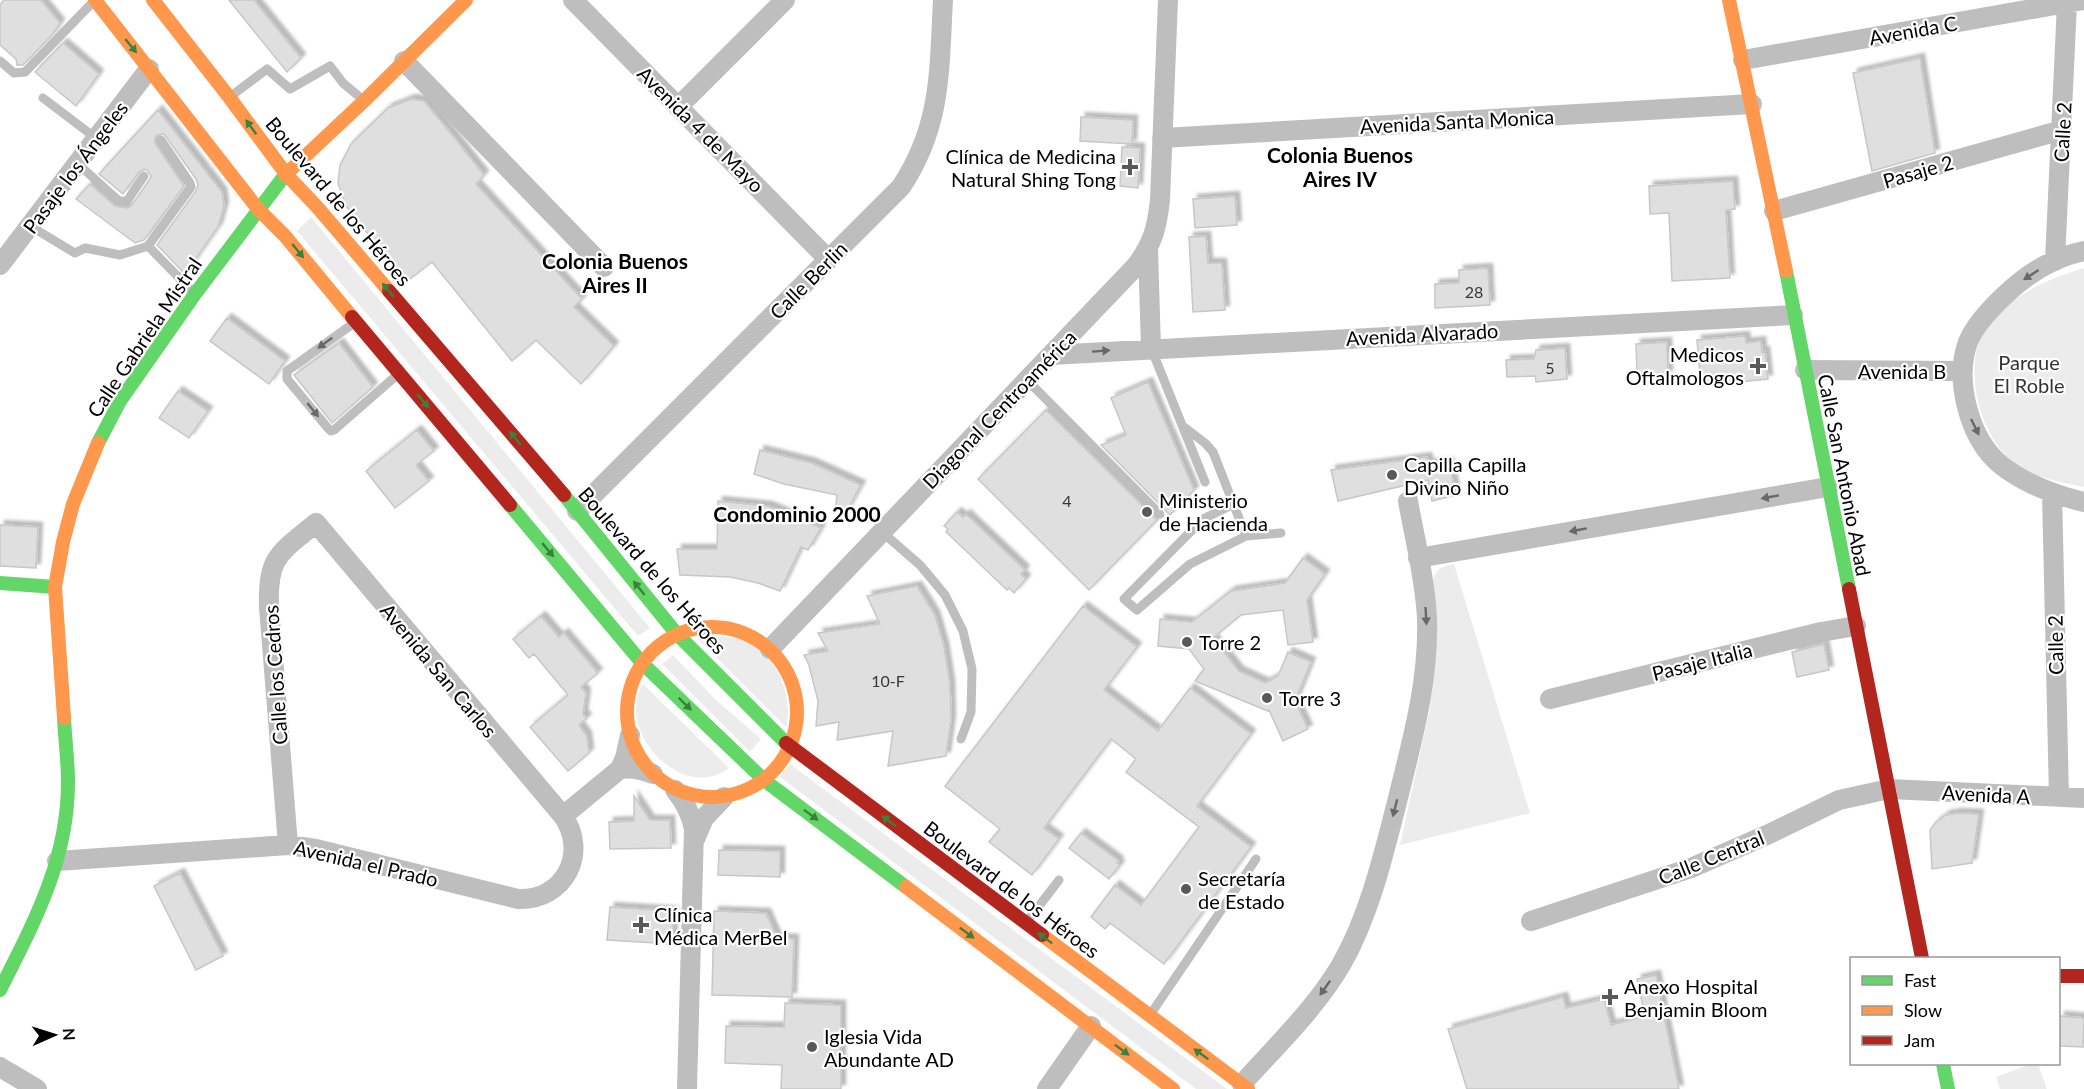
<svg xmlns="http://www.w3.org/2000/svg" width="2084" height="1089" viewBox="0 0 2084 1089" font-family="Lato,sans-serif">
<style>
.green{fill:#ececec}
.building{fill:#dfdfdf;stroke:#c7c7c7;stroke-width:1.5;filter:url(#shadow)}
.lines{fill:none;stroke-linecap:round;stroke-linejoin:round}
.lane{stroke:#bebebe;stroke-width:9}
.street{stroke:#bebebe;stroke-width:20}
.fast{stroke:#63d668;stroke-width:14}
.slow{stroke:#ff974d;stroke-width:14}
.jam{stroke:#b3261e;stroke-width:14}
.oneway{fill:#3b803e}
.oneway2{fill:#686868}
.poi-dot{fill:#595959;stroke:#fff;stroke-width:2}
.labels{text-anchor:middle;dominant-baseline:central;stroke-width:4.5;stroke-linejoin:round;paint-order:stroke}
.number-label{font-size:16px;fill:#383838}
.street-label{font-size:20px;fill:#000;stroke:#fff}
.poi-label{font-size:20px;fill:#000;stroke:#fff;text-anchor:start}
.park-label{font-size:20px;fill:#333;stroke:#fff}
.neighbourhood-label{font-size:21px;font-weight:bold;fill:#000;stroke:#fff}
</style>
<defs>
<filter id="shadow"><feDropShadow dx="4.5" dy="-4.5" stdDeviation="1.5" flood-color="#0004"/></filter>
</defs>
<rect width="100%" height="100%" fill="#fff"/>
<path class="green" d="M311 217 650 628 638 636 297 231Z
M2084 268V487C2065 483 2035 478 2018 466 1980 440 1962 370 1984 329 1987 322 1994 317 2000 312 2024 289 2052 278 2084 268Z
M1454 564 1530 813 1400 845 1430 708 1433 680V579C1437 568 1443 566 1454 564Z
M716 636C727 637 738 638 748 642 778 656 793 697 786 727L698 639Z
M673 655 715 699 761 739 750 752 662 664Z
M643 684 729 768C683 804 614 731 643 684Z
M790 764 1227 1089H1196L780 777Z
M2031 1064H2038L2047 1089H2000L1996 1077Z"/>
<path class="building" d="M4 0H41L60 23 53 34 23 65H17L16 59 0 45V5Z
M229 0H254L301 58 287 72Z
M63 43 99 74 76 106 35 72Z
M1920 58 1935 153 1872 171 1853 73Z
M411 99 424 101 453 136 484 175 476 184 582 299 574 307 614 346 581 384 536 340 512 361 432 262 406 282 346 206 338 183 340 165 351 144 388 108Z
M158 110 222 192 224 206 218 227 185 274 157 245 196 191 198 185 196 179 164 134 157 135 155 138V143L184 186 144 240 135 243 76 199 90 184 115 206 127 208 132 205 150 179 151 176 148 171 144 169 139 172 123 194 99 174Z
M1081 117 1133 120 1132 144 1080 141Z
M1122 147 1140 148 1138 188 1120 186Z
M1733 181 1735 209 1726 210 1730 278 1672 281 1669 213 1650 214 1649 186Z
M1235 196 1237 225 1195 228 1193 199Z
M1206 236 1208 263H1222L1225 310 1193 312 1189 237Z
M1488 268 1490 305 1435 308V284L1459 283V270Z
M227 318 285 361 269 384 210 341Z
M1745 336 1746 343 1761 341 1762 352 1765 351 1768 379 1701 386 1697 340Z
M1667 342 1668 375 1637 377 1636 344Z
M339 343 373 387 332 423 294 375Z
M1565 348 1567 379 1536 382 1535 376 1507 377 1506 360 1534 359 1536 350Z
M1148 382 1194 490 1170 515 1101 445 1126 435 1111 398Z
M178 391 208 411 189 438 159 418Z
M1046 410 1157 520 1089 590 978 479Z
M417 430 434 451 416 465 429 481 395 508 366 471Z
M760 450 812 463 861 485 847 510 836 505 837 495 784 484 754 474Z
M1427 457 1429 464 1449 462 1456 495 1432 501 1428 480 1338 501 1331 470Z
M718 501 768 506 821 528 808 550 801 547 780 591 758 583 730 577 680 575 677 549H717Z
M957 512 963 517 966 514 1025 570 1021 574 1026 579 1014 593 1009 588 1007 590 946 532 948 529 944 526Z
M0 525 38 527 36 568 0 566Z
M1303 558 1325 574 1307 600 1313 642 1288 645 1283 610 1241 615 1213 638 1239 671 1265 683 1278 676 1288 652 1311 662 1295 701 1308 729 1283 741 1269 710 1268 711 1195 681 1204 669 1189 649 1158 646 1160 619 1192 622 1231 591 1285 583Z
M917 586 935 615 944 646 950 684 951 720 946 756 888 766 893 731 837 740 839 722 816 726 818 701 809 665 804 655 828 651 818 633 880 624 867 596Z
M1083 606 1137 647 1104 690 1158 731 1190 688 1251 734 1197 806 1251 847 1164 964 1110 923 1105 929 1091 917 1115 885 1141 905 1199 827 1126 772 1136 759 1111 739 1044 828 1059 839 1032 875 989 842 1000 829 945 786Z
M541 616 559 637 564 633 598 673 581 687 586 693 583 714 587 718 579 725 587 736 589 753 568 771 530 727 568 695 534 654 529 658 513 639Z
M1824 644 1829 670 1797 677 1792 652Z
M634 796 650 820H670L671 848 610 849 609 822 634 821Z
M1958 813 1979 814 1972 863 1932 869 1930 830 1936 822 1946 815Z
M1081 833 1119 861 1117 863 1120 865 1109 879 1069 848Z
M719 850 780 851V877L718 875Z
M180 873 223 956 196 970 154 886Z
M610 907 674 911 672 944 607 940Z
M714 911 766 913 777 938 794 939 792 997 712 995Z
M1656 975 1679 1089H1467L1448 1029 1563 997 1566 1008 1604 999 1611 1025 1645 1016 1637 979Z
M785 1003 841 1005V1089H781L782 1065 725 1063 726 1026 784 1027Z
M2060 1016 2084 1018 2083 1047 2060 1046Z"/>
<g class="lines">
<path class="lane" d="M0 61 14 73 25 72 92 3
M231 96 267 69 290 89 330 66 343 83 362 99
M43 98 97 139
M78 164 119 201H127L144 176
M30 226 75 253 85 248 120 255 148 246 191 187 190 183 161 140
M148 246 193 292
M354 323 287 371V379L327 427 331 431 334 430 397 375
M1151 348 1205 482
M1027 380 1160 514
M1184 427 1205 443 1213 452 1246 536
M1234 504 1203 519 1124 599 1137 610 1190 564 1246 536 1281 533
M882 532 920 565 945 595 963 631 972 669 971 712 961 739
M1029 919 1059 880
M1152 1012 1256 859"/>
<path class="street" d="M573 0 828 259
M1743 60 2083 0
M404 61 604 267
M678 107 785 0
M1162 138 1752 104
M1774 211 2062 130
M1148 249 1151 348
M2084 251C2054 257 2026 275 2005 295 1991 308 1975 325 1968 342 1954 380 1969 439 2001 465 2025 484 2055 495 2084 502
M2055 261 2067 3
M0 265 149 69
M1051 355 1793 315
M1805 370 1963 371
M2052 493 2059 797
M577 511 901 187C942 125 939 71 943 0
M1418 558 1828 487
M770 649 1136 266C1153 243 1157 228 1160 200L1168 0
M1550 699 1821 632 1856 626
M620 769C632 767 641 769 653 774
M675 790C685 802 691 814 694 829L687 1089
M563 816 620 769 625 758 630 735
M695 839 704 818 724 797
M57 861 288 845 316 849 518 899C564 901 589 853 563 816L316 523C280 553 267 556 269 607L288 845
M1531 921 1691 868 1769 834 1839 800 1889 789 2084 798
M0 1067 37 1089
M1242 1084C1276 1046 1315 1009 1341 965 1369 916 1383 857 1397 802 1412 741 1429 682 1427 618 1425 579 1415 540 1408 501
M1047 1089 1091 1026"/>
<path class="fast" d="M1786 271 1849 589
M98 443 120 401 195 294 285 175
M564 495 676 633 786 743
M510 505 642 663 764 780 906 887
M0 583 55 587
M0 990C34 922 68 861 68 782 68 761 65 739 64 718
M1943 1064 1948 1089"/>
<path class="slow" d="M95 0 258 209 285 236 352 317
M153 0 229 97 286 174 318 208 389 291
M1729 0 1786 271
M285 175 364 101 466 0
M627 712a85 85 0 1 1 170 0a85 85 0 1 1-170 0Z
M64 718 55 587 63 542 73 504 98 443
M906 887 1173 1089
M1042 935 1248 1089"/>
<path class="jam" d="M389 291 564 495
M352 317 510 505
M1849 589 1922 958
M786 743 1042 935
M2058 976H2084"/>
</g>
<defs><path id="oneway-solid" d="M-6-.8H1V-3.2L6.5 0L1 3.2V.8H-6Z" transform="scale(1.5)"/></defs>
<g class="oneway">
<use href="#oneway-solid" transform="translate(131 46) rotate(51)"/>
<use href="#oneway-solid" transform="translate(251 127) rotate(-126)"/>
<use href="#oneway-solid" transform="translate(298 251) rotate(51)"/>
<use href="#oneway-solid" transform="translate(388 290) rotate(-130)"/>
<use href="#oneway-solid" transform="translate(423 401) rotate(50)"/>
<use href="#oneway-solid" transform="translate(515 438) rotate(-130)"/>
<use href="#oneway-solid" transform="translate(548 550) rotate(50)"/>
<use href="#oneway-solid" transform="translate(639 588) rotate(-129)"/>
<use href="#oneway-solid" transform="translate(685 704) rotate(44)"/>
<use href="#oneway-solid" transform="translate(811 815) rotate(37)"/>
<use href="#oneway-solid" transform="translate(889 821) rotate(-143)"/>
<use href="#oneway-solid" transform="translate(967 933) rotate(37)"/>
<use href="#oneway-solid" transform="translate(1045 938) rotate(-143)"/>
<use href="#oneway-solid" transform="translate(1122 1050) rotate(37)"/>
<use href="#oneway-solid" transform="translate(1201 1054) rotate(-144)"/>
</g>
<g class="oneway2">
<use href="#oneway-solid" transform="translate(2031 275) rotate(147)"/>
<use href="#oneway-solid" transform="translate(325 343) rotate(144)"/>
<use href="#oneway-solid" transform="translate(1101 351) rotate(-4)"/>
<use href="#oneway-solid" transform="translate(313 410) rotate(51)"/>
<use href="#oneway-solid" transform="translate(1975 427) rotate(64)"/>
<use href="#oneway-solid" transform="translate(1770 497) rotate(170)"/>
<use href="#oneway-solid" transform="translate(1578 530) rotate(170)"/>
<use href="#oneway-solid" transform="translate(1426 616) rotate(87)"/>
<use href="#oneway-solid" transform="translate(1395 808) rotate(104)"/>
<use href="#oneway-solid" transform="translate(1325 988) rotate(125)"/>
</g>
<g class="poi-dot">
<path d="M1127 158h6v6h6v6h-6v6h-6v-6h-6v-6h6z"/>
<path d="M1755 357h6v6h6v6h-6v6h-6v-6h-6v-6h6z"/>
<circle cx="1392" cy="475" r="6"/>
<circle cx="1147" cy="512" r="6"/>
<circle cx="1187" cy="642" r="6"/>
<circle cx="1267" cy="698" r="6"/>
<circle cx="1186" cy="889" r="6"/>
<path d="M638 916h6v6h6v6h-6v6h-6v-6h-6v-6h6z"/>
<path d="M1607 988h6v6h6v6h-6v6h-6v-6h-6v-6h6z"/>
<circle cx="812" cy="1047" r="6"/>
</g>
<g class="labels">
<g class="number-label">
<text x="1474" y="291">28</text>
<text x="1550" y="367">5</text>
<text x="1067" y="500">4</text>
<text x="888" y="680">10-F</text>
</g>
<g class="street-label">
<text transform="translate(1913 30) rotate(-10)">Avenida C</text>
<text transform="translate(1457 121) rotate(-3)">Avenida Santa Monica</text>
<text transform="translate(701 129) rotate(45)">Avenida 4 de Mayo</text>
<text transform="translate(2062 132) rotate(-87)">Calle 2</text>
<text transform="translate(75 167) rotate(-53)">Pasaje los Ángeles</text>
<text transform="translate(1918 171) rotate(-16)">Pasaje 2</text>
<text transform="translate(339 201) rotate(50)">Boulevard de los Héroes</text>
<text transform="translate(808 280) rotate(-45)">Calle Berlin</text>
<text transform="translate(1422 334) rotate(-3)">Avenida Alvarado</text>
<text transform="translate(144 337) rotate(-56)">Calle Gabriela Mistral</text>
<text x="1902" y="371">Avenida B</text>
<text transform="translate(999 409) rotate(-46)">Diagonal Centroamérica</text>
<text transform="translate(1845 475) rotate(79)">Calle San Antonio Abad</text>
<text transform="translate(653 570) rotate(49)">Boulevard de los Héroes</text>
<text transform="translate(2055 645) rotate(-91)">Calle 2</text>
<text transform="translate(1702 661) rotate(-14)">Pasaje Italia</text>
<text transform="translate(439 670) rotate(50)">Avenida San Carlos</text>
<text transform="translate(275 675) rotate(-94)">Calle los Cedros</text>
<text transform="translate(1986 794) rotate(3)">Avenida A</text>
<text transform="translate(1711 857) rotate(-22)">Calle Central</text>
<text transform="translate(366 863) rotate(13)">Avenida el Prado</text>
<text transform="translate(1012 889) rotate(37)">Boulevard de los Héroes</text>
</g>
<g class="poi-label">
<text x="1116" y="156" text-anchor="end">Clínica de Medicina<tspan x="1116" dy="23">Natural Shing Tong</tspan></text>
<text x="1744" y="354" text-anchor="end">Medicos<tspan x="1744" dy="23">Oftalmologos</tspan></text>
<text x="1404" y="464">Capilla Capilla<tspan x="1404" dy="23">Divino Niño</tspan></text>
<text x="1159" y="500">Ministerio<tspan x="1159" dy="23">de Hacienda</tspan></text>
<text x="1199" y="642">Torre 2</text>
<text x="1279" y="698">Torre 3</text>
<text x="1198" y="878">Secretaría<tspan x="1198" dy="23">de Estado</tspan></text>
<text x="654" y="914">Clínica<tspan x="654" dy="23">Médica MerBel</tspan></text>
<text x="1624" y="986">Anexo Hospital<tspan x="1624" dy="23">Benjamin Bloom</tspan></text>
<text x="824" y="1036">Iglesia Vida<tspan x="824" dy="23">Abundante AD</tspan></text>
</g>
<g class="park-label">
<text x="2029" y="362">Parque<tspan x="2029" dy="23">El Roble</tspan></text>
</g>
<g class="neighbourhood-label">
<text x="1340" y="154">Colonia Buenos<tspan x="1340" dy="24">Aires IV</tspan></text>
<text x="615" y="260">Colonia Buenos<tspan x="615" dy="24">Aires II</tspan></text>
<text x="797" y="513">Condominio 2000</text>
</g>
</g>
<rect x="1850" y="957" width="210" height="108" fill="#ffffff" stroke="#999999" stroke-width="1.5"/>
<rect x="1862" y="976" width="30" height="9" fill="#63d668" stroke="#999999" stroke-width="1.5"/>
<text x="1904" y="987" font-size="18" fill="#000000">Fast</text>
<rect x="1862" y="1006" width="30" height="9" fill="#ff974d" stroke="#999999" stroke-width="1.5"/>
<text x="1904" y="1017" font-size="18" fill="#000000">Slow</text>
<rect x="1862" y="1036" width="30" height="9" fill="#b3261e" stroke="#999999" stroke-width="1.5"/>
<text x="1904" y="1047" font-size="18" fill="#000000">Jam</text>
<g transform="translate(54 1035) rotate(87)" stroke="#ffffff" stroke-width="4.5" paint-order="stroke">
<path d="M0-4.5L10 22L0 15L-10 22Z" fill="#000000"/>
<text y="-9" font-size="16" font-weight="bold" text-anchor="middle" fill="#000000">N</text>
</g>
</svg>
